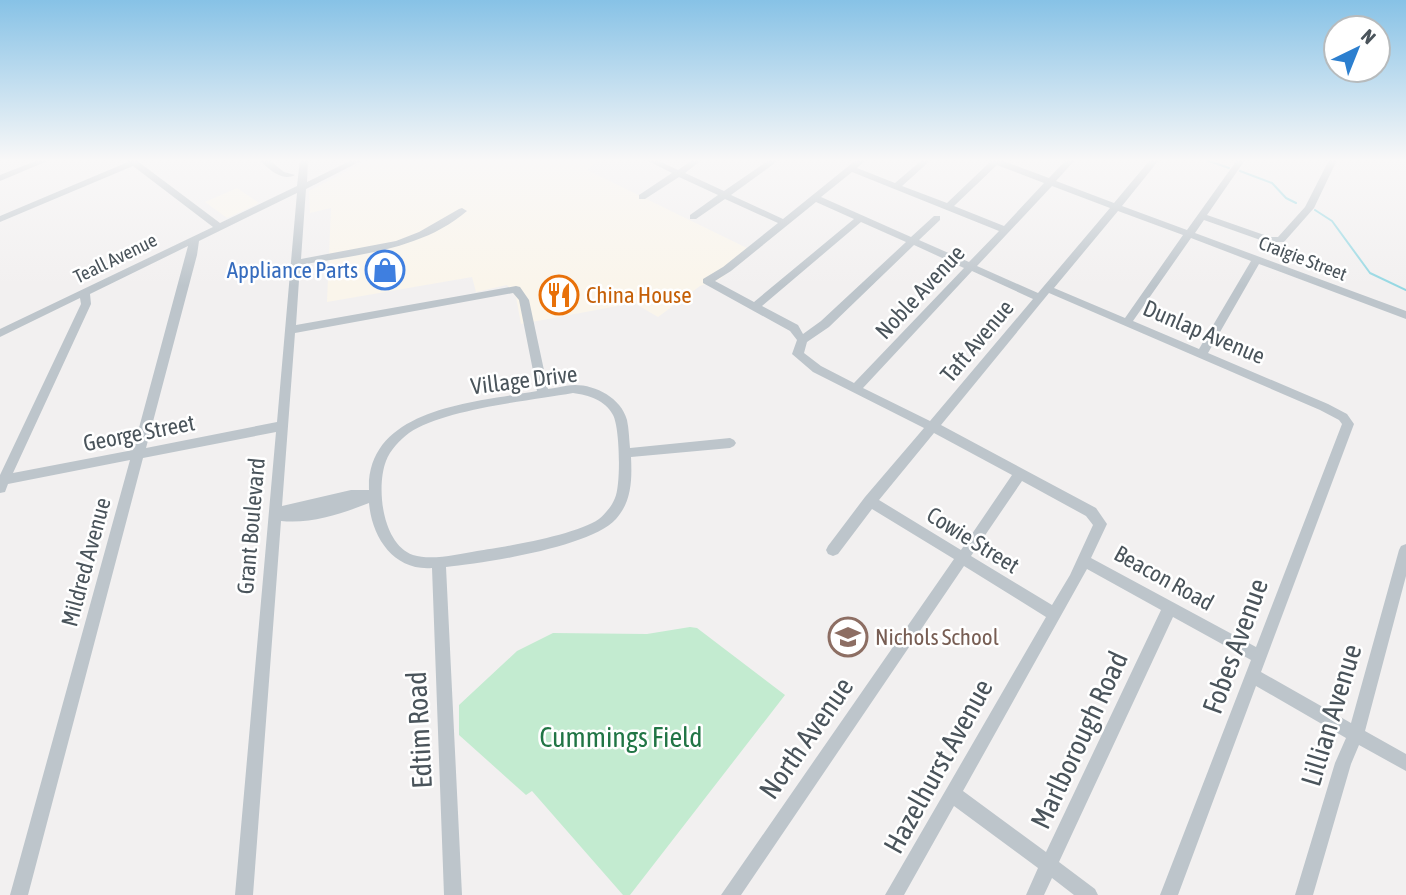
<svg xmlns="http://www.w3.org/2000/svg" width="1406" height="895" viewBox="0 0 1406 895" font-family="'Asap Condensed',sans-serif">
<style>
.commercial{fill:#faf5eb}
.green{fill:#c3ebd0}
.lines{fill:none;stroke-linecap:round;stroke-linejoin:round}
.stream{stroke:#95d8e3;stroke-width:2}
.minor{fill:#bdc5cb;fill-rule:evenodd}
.labels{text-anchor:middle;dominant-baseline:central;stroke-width:5;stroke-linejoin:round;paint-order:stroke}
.far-street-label{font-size:19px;fill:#4a545b;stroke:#fff}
.shop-label{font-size:23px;fill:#366cbe;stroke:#fff;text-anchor:end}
.street-label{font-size:23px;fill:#4a545b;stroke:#fff}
.food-label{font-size:23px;fill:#c56008;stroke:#fff;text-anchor:start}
.education-label{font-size:23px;fill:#785e54;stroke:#fff;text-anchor:start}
.near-street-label{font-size:28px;fill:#4a545b;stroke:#fff}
.near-park-label{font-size:28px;fill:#217545;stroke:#fff}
</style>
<rect width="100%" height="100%" fill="#f2f0f0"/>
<path class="commercial" d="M368 160H598L587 170 753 251 720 279 700 286 658 317 634 303 521 324 516 297 507 285 476 292 472 277 327 302 331 208 310 213 309 191Z
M237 188 259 203 227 218 205 202Z"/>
<path class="green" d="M690 627 697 628 785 695 630 895H623L532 791 526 795 459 735V705L517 651 553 633 647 634Z"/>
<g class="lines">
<path class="stream" d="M1206 160 1229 168
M1240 171 1272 183 1286 198 1296 203
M1315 210 1332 221 1370 273 1406 290"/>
<path class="minor" d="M38 160H50L0 181V175Z
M126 160H136L220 223 297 186 300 160H308L307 182 352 160H363L306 189 301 259 396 241 419 232 459 209 462 208 467 211C422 250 356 255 300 265L296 325 516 286 520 287 529 300 548 389C557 388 566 385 575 385 596 385 621 398 627 420 629 429 629 439 630 448L730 438 734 440 736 443 734 446 730 448 631 457C632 479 632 501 616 519 591 547 485 563 446 567L462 895H444L432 568C394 571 372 538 369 503 341 514 312 524 281 521L253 895H235L276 432 143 458 28 895H10L130 460 8 484 5 492 0 493V475L81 304 80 298 0 337V329L213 227 133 166 0 222V216L128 162ZM297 193 277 422 146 448 197 255 199 241ZM188 246 133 450 13 473 91 304 90 294ZM513 293 519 300 537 391C477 402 366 407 369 490H351L282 506 295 333ZM573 393C589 395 605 400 613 415 620 428 621 485 615 498 612 506 605 514 599 519 576 535 505 547 477 551 458 554 432 561 413 555 382 544 376 487 386 461 390 450 400 440 409 433 444 409 529 401 573 393Z
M259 160H269L284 172 295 175C282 182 269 169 259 160Z
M646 160H657L678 170 692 160H702L685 173 724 191 769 160H779L731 195 783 219 856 160H866L857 168 895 183 922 160H931L902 186 947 203 990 162 987 160H1001L1049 178 1066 160H1075L1056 181 1114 203 1150 160H1159L1122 206 1187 230 1237 160H1245L1207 215 1270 237H1278L1305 207 1329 160H1337L1314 208 1284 242H1266L1204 220 1195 233 1406 311V319L1259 264 1208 353 1328 404 1347 414 1354 424 1261 672 1351 723 1399 550 1401 546 1406 544V576L1365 731 1406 754V771L1359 745 1351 764 1313 895H1295L1335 763 1346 738 1256 686 1178 895H1160L1251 660 1173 617 1059 862 1095 889 1098 895H1074L1052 878 1044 895H1026L1038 868 954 806 904 895H885L1046 617 964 566 741 895H721L954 559 872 509 838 554 833 556 828 554 826 550 828 546 865 497 924 428 813 372 792 354 797 340 790 331 703 283V279L723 267 778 223 725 199 696 219H690V215L718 195 679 177 645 199H639V195L672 173ZM997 165 1044 183 1004 226 954 206ZM852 172 999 231 969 262 919 240 940 220V216H934L911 237 821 197ZM1052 186 1110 208 1038 293 977 266ZM816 202 854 219 754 302 715 281 731 271ZM1118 211 1183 235 1125 318 1054 288ZM861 222 906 242 821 321 803 334 798 325 762 306ZM1191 238 1251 261 1199 349 1133 321ZM914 245 964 268 854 383 821 366 804 353 807 342 829 327ZM972 271 1033 299 930 421 863 388ZM1049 293 1320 410 1339 420 1342 424 1256 647 1091 558 1107 524 1096 508 941 425ZM934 433 1012 475 961 550 879 500ZM1022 481 1086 516 1093 525 1070 575 1052 605 971 556ZM1087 569 1161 610 1046 852 963 791Z"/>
</g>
<linearGradient id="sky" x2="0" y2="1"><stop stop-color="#87c2e6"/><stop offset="0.56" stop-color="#f9f8f8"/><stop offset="1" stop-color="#f9f8f8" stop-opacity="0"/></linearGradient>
<rect width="1406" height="286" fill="url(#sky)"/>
<defs>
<symbol id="shop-ring" viewBox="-11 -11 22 22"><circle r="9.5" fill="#fff" stroke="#3f7fe0" stroke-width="1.5"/><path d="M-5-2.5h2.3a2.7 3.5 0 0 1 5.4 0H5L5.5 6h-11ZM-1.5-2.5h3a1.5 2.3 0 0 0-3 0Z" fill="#3f7fe0"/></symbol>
<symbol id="restaurant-ring" viewBox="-11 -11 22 22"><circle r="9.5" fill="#fff" stroke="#e8710a" stroke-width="1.5"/><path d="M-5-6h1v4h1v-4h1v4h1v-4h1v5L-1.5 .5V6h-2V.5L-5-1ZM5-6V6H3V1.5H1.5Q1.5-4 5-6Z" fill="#e8710a"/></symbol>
<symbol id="school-ring" viewBox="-11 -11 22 22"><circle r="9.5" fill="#fff" stroke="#8d6e63" stroke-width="1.5"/><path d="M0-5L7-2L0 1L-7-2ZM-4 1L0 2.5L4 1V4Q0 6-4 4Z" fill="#8d6e63"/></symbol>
</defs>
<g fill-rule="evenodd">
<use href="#shop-ring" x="363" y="248" width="44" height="44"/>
<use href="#restaurant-ring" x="537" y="273" width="44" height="44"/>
<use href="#school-ring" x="826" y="615" width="44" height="44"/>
</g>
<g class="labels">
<g class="far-street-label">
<text transform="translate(115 258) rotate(-26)">Teall Avenue</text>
<text transform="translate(1303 258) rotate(21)">Craigie Street</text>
</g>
<g class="shop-label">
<text x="358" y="270">Appliance Parts</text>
</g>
<g class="street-label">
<text transform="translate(920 292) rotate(-47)">Noble Avenue</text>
<text transform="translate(1204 332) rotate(23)">Dunlap Avenue</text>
<text transform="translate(977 341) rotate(-50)">Taft Avenue</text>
<text transform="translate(524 380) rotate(-7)">Village Drive</text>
<text transform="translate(139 433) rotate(-11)">George Street</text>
<text transform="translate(251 526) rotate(-85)">Grant Boulevard</text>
<text transform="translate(973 540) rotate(32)">Cowie Street</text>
<text transform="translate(86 562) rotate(-75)">Mildred Avenue</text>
<text transform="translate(1164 578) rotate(29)">Beacon Road</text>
</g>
<g class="food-label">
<text x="586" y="295">China House</text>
</g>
<g class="education-label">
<text x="875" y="637">Nichols School</text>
</g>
<g class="near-street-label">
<text transform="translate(1235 646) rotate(-70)">Fobes Avenue</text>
<text transform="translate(1331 715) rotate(-73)">Lillian Avenue</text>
<text transform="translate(419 730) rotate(-93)">Edtim Road</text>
<text transform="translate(806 738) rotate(-55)">North Avenue</text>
<text transform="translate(1079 740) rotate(-65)">Marlborough Road</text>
<text transform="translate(938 766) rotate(-61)">Hazelhurst Avenue</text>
</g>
<g class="near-park-label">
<text x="621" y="737">Cummings Field</text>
</g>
</g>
<g transform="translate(1357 49) rotate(43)"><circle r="33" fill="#ffffff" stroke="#b7bbbd" stroke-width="2"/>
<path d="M0-5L12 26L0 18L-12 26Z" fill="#2c7fcf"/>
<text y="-10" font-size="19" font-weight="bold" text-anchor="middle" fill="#4a545b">N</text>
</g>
</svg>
